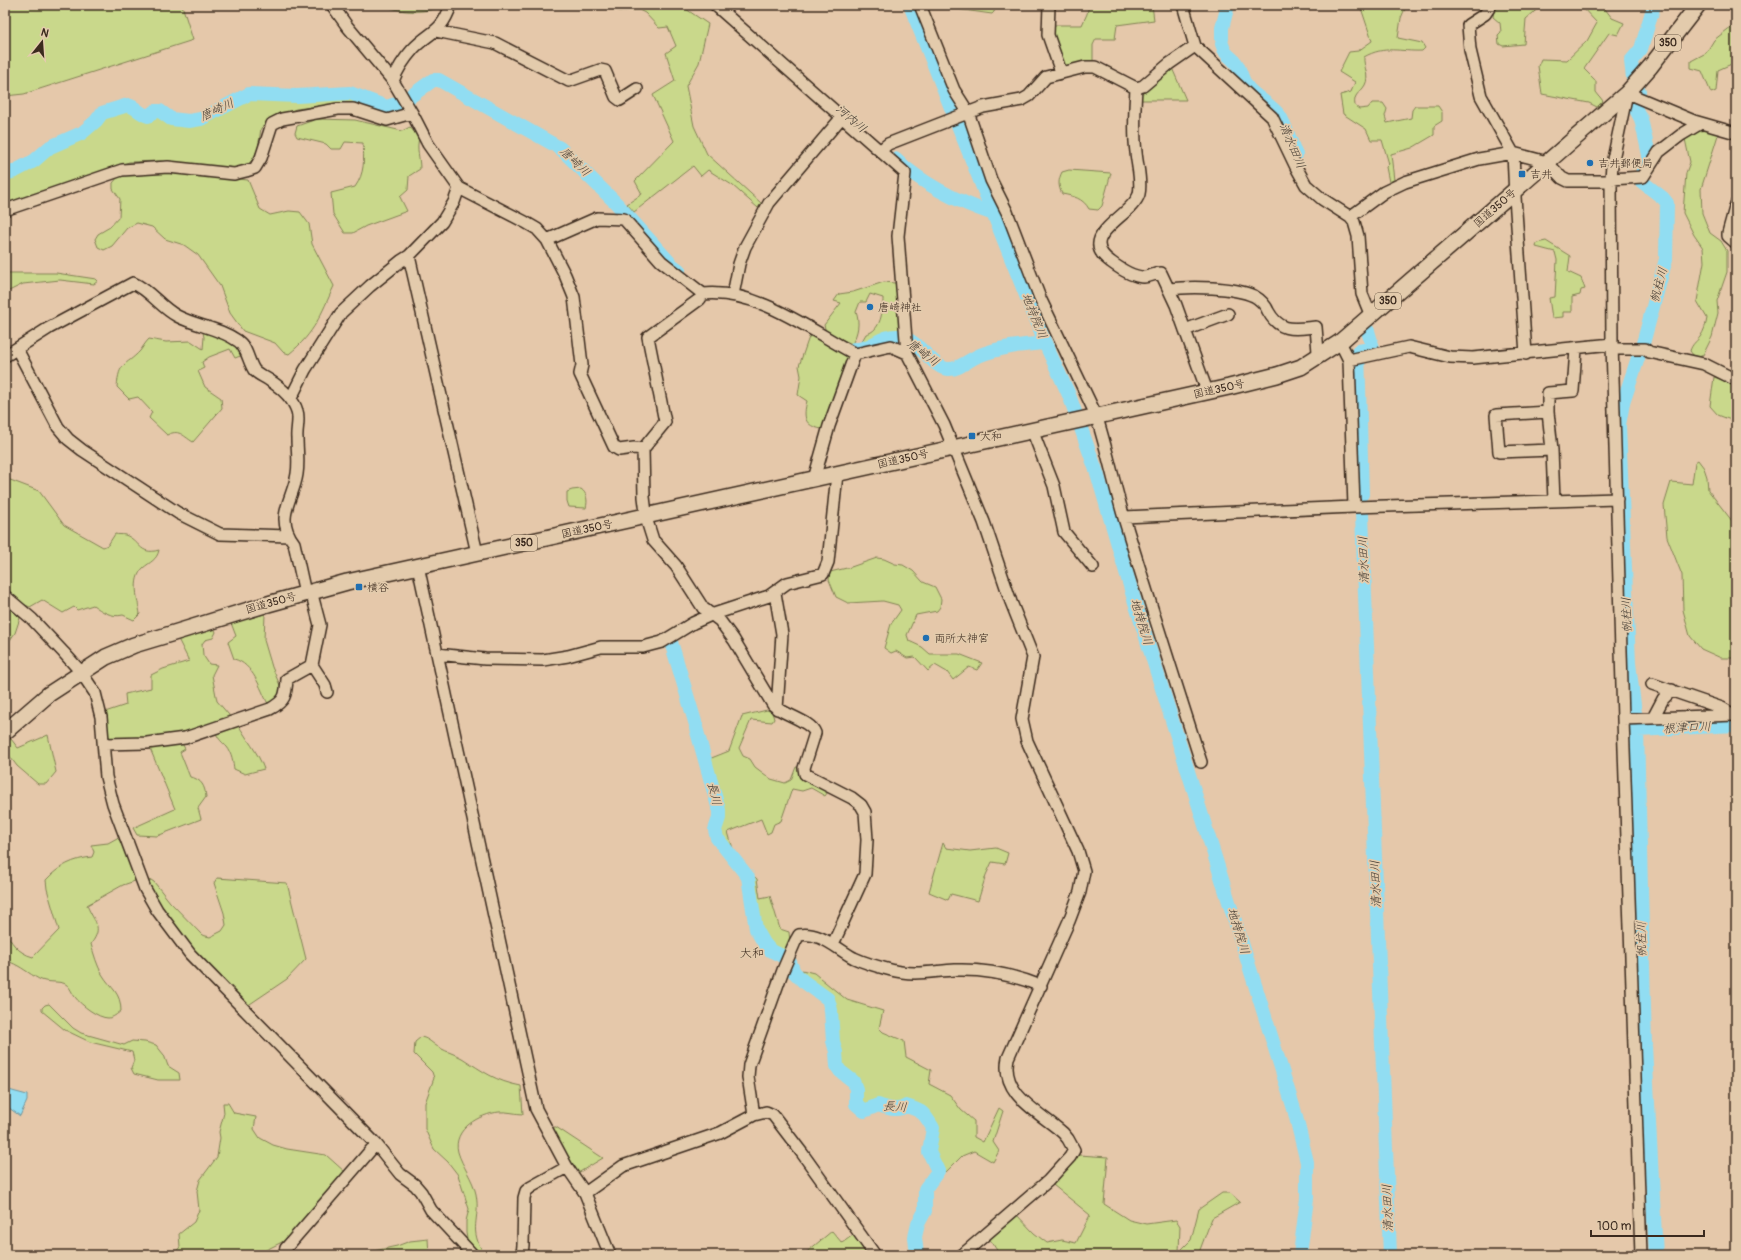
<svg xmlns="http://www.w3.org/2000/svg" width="1741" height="1260" viewBox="0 0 1741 1260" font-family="Pangolin,'Klee One',sans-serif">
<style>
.green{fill:#c9d88b;stroke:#828154}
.water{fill:#91ddf2;stroke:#6f959d}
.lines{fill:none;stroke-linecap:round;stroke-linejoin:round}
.river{stroke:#91ddf2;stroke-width:14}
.minor-casing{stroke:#3b2a1e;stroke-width:14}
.highway-casing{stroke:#3b2a1e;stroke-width:18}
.minor{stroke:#e3cbac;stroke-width:11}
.highway{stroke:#e3cbac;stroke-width:15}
.poi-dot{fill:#1f6fb2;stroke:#e3cbac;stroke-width:1.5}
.labels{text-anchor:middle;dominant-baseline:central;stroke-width:3.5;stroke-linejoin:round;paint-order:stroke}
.shield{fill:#e3cbac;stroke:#6d5a49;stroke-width:1}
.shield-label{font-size:10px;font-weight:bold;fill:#3b2a1e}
.poi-label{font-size:11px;fill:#3b2a1e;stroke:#e3cbac;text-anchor:start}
.street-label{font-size:11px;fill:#3b2a1e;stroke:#e3cbac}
.water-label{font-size:12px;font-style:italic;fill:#443c33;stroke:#e3cbac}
.neighbourhood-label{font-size:12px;fill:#3b2a1e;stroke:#e3cbac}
</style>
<rect width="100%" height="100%" fill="#e5c8aa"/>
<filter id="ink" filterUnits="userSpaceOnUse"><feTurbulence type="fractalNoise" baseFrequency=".025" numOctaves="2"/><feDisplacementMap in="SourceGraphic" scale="8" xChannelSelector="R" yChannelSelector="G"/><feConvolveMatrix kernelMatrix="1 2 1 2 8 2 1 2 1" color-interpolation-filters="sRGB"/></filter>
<g filter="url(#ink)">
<path class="green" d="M5 5H182L193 40 24 94 5 96Z
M384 5H446C428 13 402 14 384 5Z
M605 5H680L708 24 699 63 686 86 694 126 707 154 761 203 758 208 732 185 708 170 701 176 693 166 634 212 627 204 642 194 635 181 674 141 653 95 675 81 666 53 676 46 668 27 659 28 645 13 639 10 619 11Z
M948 5H996L994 12 992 14 949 8Z
M1089 5H1152L1154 20 1117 25 1115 39H1096L1093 45V63L1064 67 1051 32 1054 25H1082L1087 14Z
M1360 5H1404L1406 6 1401 18 1398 38 1422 43 1425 48 1422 51C1400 52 1385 45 1364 57 1363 66 1370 76 1365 85 1360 94 1353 93 1355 106L1359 109 1368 108 1372 103H1383L1387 109 1385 116 1387 123 1411 118 1412 110 1415 106H1438L1442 112V121L1434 126V135L1412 148 1391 154 1394 180 1389 182 1386 167 1389 164 1382 140H1371L1366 129 1343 114 1340 95 1351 92 1355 82 1339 72 1349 52 1358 51 1372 41Z
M1495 5H1542L1526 19 1524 44 1503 46 1499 44 1498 35 1501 32 1500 23 1493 17Z
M1580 5H1602L1612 18 1624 23 1618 35 1609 33 1584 69 1596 81V92L1603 101 1597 107 1589 103 1542 94 1538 66 1541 59 1567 60 1587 41 1597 23Z
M1736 23V62L1718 70 1716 91 1711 93 1702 71 1691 68V61L1706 53 1714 40Z
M1172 68 1186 100H1141L1140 88Z
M348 95 387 109 389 113 387 115 359 106 343 103 296 109 272 119 261 128 258 149 253 159 246 166 238 168 212 167 160 161 129 162 5 206V177L13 174 33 164 48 152 83 135 97 123 101 117 109 113 128 107 134 109 144 118C150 117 153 113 159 113L168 120 186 123 202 120 240 99 251 96 295 98Z
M317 119 355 120 402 131 410 127 419 138C416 149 420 158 420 169L409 176 408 190 400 197 407 211 366 226 353 233H345L333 214 331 193 355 187C365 173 364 159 363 143L345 142 341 149H331L326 144 297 137 295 133 297 126Z
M1714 130 1718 135 1701 189 1702 213 1710 233 1721 241 1727 251V272L1717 301 1718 313 1712 337 1703 355 1699 357 1693 355 1690 351C1692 344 1696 342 1700 337 1704 331 1706 325 1707 318L1697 301 1704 262 1703 248 1694 235 1683 213 1686 173 1690 162 1685 139C1694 131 1702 130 1714 130Z
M1069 170 1111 173 1102 206 1098 210 1089 209C1083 198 1073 196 1062 194 1058 186 1058 180 1062 172Z
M146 171 178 173 248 180 260 209 270 215 289 211 300 212 309 224 312 244 334 286C321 314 315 333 289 354L283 352 275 343 243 331 230 313 220 286 198 255 184 245 165 239 152 227 137 223 127 228 112 246 104 250 98 247 95 239 98 234 110 227 119 217 120 199 113 189V183L118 177Z
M1546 241 1570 256 1568 272 1581 278 1585 289 1581 290 1580 295 1572 297V312H1563V317L1552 318 1549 298 1555 297 1557 260 1555 252 1536 247 1537 243Z
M5 273H56L96 279 98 281 94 284 60 280 23 284 5 293Z
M884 282 895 283 900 289 904 344H882L873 340 862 346V341L866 334C881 331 883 311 883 298L870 294 866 302H860L856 312C860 323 858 333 852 344L826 332 824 325 841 303 834 301 839 294 853 292Z
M202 328 233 340 243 355 235 358 230 349 209 357 202 362 204 368 198 371 205 387 221 398 222 408 193 442C182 435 179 429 167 435L149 418 152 412 138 397 129 399 117 387C119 361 125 367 140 351 143 347 145 343 149 339L166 342 191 341 203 349 204 337Z
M813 335 848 353 849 358 825 425 822 429C804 426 803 417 807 401L798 395 801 376 799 366 800 363 809 337Z
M1714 377 1736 385V422L1718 415 1710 406Z
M1698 460 1704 468 1707 477 1708 490 1736 526V658H1721L1701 649 1690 636 1683 610 1682 575 1667 537 1664 505 1671 482 1692 484 1695 462Z
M5 478 39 491 64 525 103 547 108 545 115 534C118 535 122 534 125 535 140 540 139 556 159 550 157 560 150 562 143 568 131 580 138 600 140 614L134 620 123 615C112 618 101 611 93 605L77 610 74 607 63 613 42 600 30 607 16 601 5 590Z
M581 489C587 493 588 501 586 508L569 507 567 501V492L572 490Z
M877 558 884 559 895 564 903 565 913 571 923 582 935 587 941 599 940 607 937 611 916 615 907 635 909 641 922 647 930 654H959L982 663 977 670 969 667 953 680 947 672 935 665 928 671 915 657 907 658 896 651 891 653 884 648 891 624 901 610 898 605 883 601 848 603 836 597 829 580 830 572 851 567Z
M5 603 20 618 15 633 5 647Z
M265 614 264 640 272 667 282 690 279 698 268 704C260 688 253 664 234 659L228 642 236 636 231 623Z
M214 628 216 632 213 638 205 640 202 644 203 655 209 664 217 665 212 675 217 701 229 715V719L182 736 107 740 105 712 126 705 125 694 151 688V675L163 669 189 661 178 639Z
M767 710 772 712 774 719 772 722 751 720 739 748 743 756 750 759 755 767 771 779 785 783 791 780 796 767 802 768 830 789 825 796 811 788 802 791 792 789 781 821 774 824 771 832 767 834 761 819 728 832 734 852 741 863 757 879 760 898 770 896 780 929 789 932 790 942 784 950 779 952 771 948 758 927 750 877 719 835C717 826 723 818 722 808 720 792 713 775 709 759L729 751 742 716Z
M238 724C246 739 258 752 264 769L245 774 234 769C233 762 232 753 227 747 222 742 219 740 216 733Z
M48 735 56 772 46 784H38L17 766 5 750V742L11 739 18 748Z
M181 741 185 749 180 752 190 777C202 779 205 787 206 797L198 808 201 819 157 836 137 835 133 828 175 809 149 746Z
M117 838C127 846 136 868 135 881L123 885 87 905C94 923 104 926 91 944 94 955 97 965 102 974 111 989 121 992 121 1011 117 1014 113 1018 108 1018 98 1018 81 1005 75 997 71 992 70 985 63 983 55 981 47 983 39 979 28 973 22 967 10 962L5 965V929C10 942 18 953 33 957L59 930 47 889 46 880C59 866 73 859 92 857L94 852 91 845 108 843Z
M943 843 946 848 970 851 996 848 1008 853 1005 864 992 862 986 875 978 901 951 894 948 900 929 892Z
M217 878 287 883 306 959 287 979 247 1006 187 943 165 914 147 882 151 880 154 882 170 902 202 935 210 937 222 931 226 925 224 913 214 883Z
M802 970 814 973 847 1000 883 1011 879 1028 883 1032 904 1041 906 1057 931 1070 929 1084 950 1095 961 1110 974 1121V1137L983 1142 999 1108 1003 1111 993 1142 999 1151 993 1162 974 1151 962 1156 946 1172 940 1166 932 1151 936 1128 928 1111 919 1106 904 1104 898 1107 877 1103 869 1107H865L860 1103 855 1080 842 1069 835 1037 833 1001 828 992 801 976Z
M49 1004 73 1028 81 1033 124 1045 132 1041 145 1042 156 1045 164 1055 168 1066 179 1073 180 1080H158L134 1074 131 1068 134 1060 132 1052 90 1042 65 1030 42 1011V1008L45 1005Z
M421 1037C430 1039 432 1044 440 1048 447 1052 455 1054 462 1058 484 1072 495 1081 521 1086L523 1114C516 1114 506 1111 499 1112 480 1114 452 1129 458 1152 462 1166 473 1179 476 1194 481 1221 467 1228 485 1255H477L468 1243 466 1233V1221L469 1209 458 1175 448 1162 434 1149 425 1129V1103L434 1078 432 1072 414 1054 415 1042Z
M223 1103H228L234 1113 256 1117 254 1129 260 1138 273 1145 287 1149 326 1155 345 1172 286 1240 256 1255H173L180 1247 179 1234 194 1222 199 1210 197 1191 200 1180 217 1157 220 1138 219 1132 224 1113Z
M554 1127H556L603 1158 578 1173 565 1155 553 1130Z
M1079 1155 1108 1157 1104 1204 1129 1220 1146 1224 1176 1220 1180 1226 1179 1252 1191 1240 1199 1209 1222 1193H1230L1240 1202 1212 1218 1198 1255H1000L989 1238 1015 1213 1034 1233 1047 1243 1062 1240 1076 1243 1090 1215 1053 1185Z
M832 1231 842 1243 853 1235 869 1255H803Z
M428 1239 429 1255H355L397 1246 410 1241Z"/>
<path class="water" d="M5 1089 27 1095V1101L20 1116 5 1105Z"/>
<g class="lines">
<path class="river" d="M910 5 1045 343 1069 395 1097 473 1133 596 1294 1109 1307 1162V1198L1300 1255
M1654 5 1641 49 1631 61 1633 78 1639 91 1635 108 1641 119 1649 155C1648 166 1640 169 1641 181L1663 198 1667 203 1666 259 1644 340 1623 403 1619 425 1629 663 1637 730 1645 1046 1656 1255
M1222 39V28L1228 5
M1222 44C1226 57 1230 55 1236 63 1241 70 1241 80 1248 88 1257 98 1271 105 1279 115 1285 123 1291 144 1296 155
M407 99 433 80H439L560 148 617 204 671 264 679 270
M895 159C923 184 958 202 994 214
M5 174 15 171 34 161 50 147 82 133 96 121 102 113 128 105C136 107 140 114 148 116L155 111H160L171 119 189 121 201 119 249 94 297 96 350 93 387 107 402 102
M854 349C869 351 881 335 897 336 919 338 933 369 948 369 959 370 968 360 978 356 999 347 1023 345 1045 343
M1362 494 1358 351 1373 348 1368 331
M1362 514 1390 1255
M671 642 696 725
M696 728 719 810V818L715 830 717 838 748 877 756 929 764 943 770 950 784 957
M1637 730 1736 725
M790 962 794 972 803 981 828 999 831 1010 833 1041 836 1052 837 1066 840 1071 853 1081 856 1089V1104L864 1111 878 1105C888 1108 897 1112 906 1106 923 1111 924 1113 933 1128L929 1152 938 1171 925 1189V1211L918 1224 915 1237 917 1255"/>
<defs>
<path id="minor" d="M332 5 347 26 393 81 412 113 428 144 459 188 525 222 537 229 547 240 565 275 574 297 582 365 580 374 614 447 619 450 634 448 643 449
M715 5 905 173 898 236 907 353 944 425 984 522 1011 602 1033 657 1022 719 1027 741 1078 851 1084 871 1080 892 1069 921 1008 1058C1000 1095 1040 1112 1063 1133L1068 1139 1074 1150 1070 1157 1048 1181 962 1255
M920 5 954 90 968 112 991 180 1007 212 1040 298 1096 415C1107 449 1114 484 1124 518 1149 600 1175 681 1201 762
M1049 5 1048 35 1061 72
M1183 5 1195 46 1272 117 1296 167 1306 185 1322 199 1350 217 1354 222 1358 236 1362 294 1371 316
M1491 5 1485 14 1468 25 1470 50 1481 96 1513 153 1547 162 1562 178 1568 181H1611
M436 31 495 43 569 81 600 70 605 71 616 97 620 100 637 89
M393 81C397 70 405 58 413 49 431 30 441 34 451 5
M1136 88C1135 109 1133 131 1136 152 1137 165 1142 181 1139 194 1133 216 1074 236 1111 262 1119 268 1133 277 1144 277 1150 277 1155 273 1161 273L1176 305 1207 391
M881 150 888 144 983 107 1022 100 1029 96 1046 77 1085 67H1095L1136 88 1143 86 1169 64 1195 46
M1611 179 1643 177 1659 152 1681 135 1701 123
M1736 204 1728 233V236L1736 243
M5 210 122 170 168 167 234 174 246 171 255 168 261 158 272 124 282 119 338 109H353L387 120 412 113
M1350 217 1384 192 1405 182 1479 159 1513 153 1515 197 1526 354
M547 240 597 218 624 219 661 261 703 294C758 289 808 329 855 354L891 346 907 353
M409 256 477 553
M1169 289C1191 286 1234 287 1254 296 1261 300 1265 304 1268 311 1280 333 1294 329 1316 327L1318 352 1321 355
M703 294 700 299 648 337 665 422 643 449 644 497 647 521 653 540 676 566 703 608 720 621 734 640 773 705C784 715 811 721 815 733L804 768 805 774 852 798 861 805 865 812 867 840 865 874 833 944
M733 295 739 264 745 247 769 203 842 117
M1185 330 1228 314
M1340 342 1349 360 1354 507
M17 349 58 427 68 439 82 450 178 513 220 534 289 536
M1612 349H1645L1649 352 1704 364 1736 380
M5 356 49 328 133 283C150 290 160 307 177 316 196 326 220 328 238 341 247 347 248 361 254 370 257 374 265 377 269 380 280 387 293 398 297 411 300 419 296 430 297 438 297 450 299 462 297 474 293 500 274 517 294 543L305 593
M1349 360 1409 347 1450 357 1473 358 1612 344
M291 398 305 370 341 313 370 286 401 261 409 256 442 222 454 202 459 188
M1548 412V393L1573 391 1576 349
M1032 430 1054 486 1064 532 1093 567
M1552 450 1548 412 1496 415 1499 452 1552 450 1554 501
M814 479 829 426 855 354
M1124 517 1354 507 1617 499
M418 566 536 1109 567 1167 585 1193 610 1255
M311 591 320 625 312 665 325 685 327 692
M775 593 782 634 777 709
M5 596 32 619 64 653 81 672 95 693 101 717 106 777 113 804 145 889 157 910 190 954 376 1144 400 1174 415 1185 421 1192 431 1210 473 1255
M437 654 485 659 543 660 568 656 601 647H643L662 642 693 623 711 615 769 596 787 583 823 574 828 562 837 474
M1652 684 1722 708 1732 714
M1653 718 1663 699 1672 690
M1623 719 1736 715
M104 744 147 743 185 738 270 709C285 701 286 696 287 679L312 665
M754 1115 748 1077 749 1065 783 970 795 942 799 935C820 931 837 949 854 958 865 963 879 967 891 970 913 976 934 971 955 970 984 969 1014 975 1041 986
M585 1193 623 1166 720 1133 754 1115 766 1112 773 1115 802 1153 875 1255
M284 1255 286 1248 376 1144
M522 1255 523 1245 524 1198 526 1191 531 1187 567 1167
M1641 1255 1623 719 1612 344 1611 179 1612 164 1627 93 1694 121 1736 133"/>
<path id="highway" d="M5 732 49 694 106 657 134 645 164 636 268 604 347 582 1229 387 1277 375 1301 367 1340 342 1627 93 1650 67 1698 5"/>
</defs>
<use href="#minor" class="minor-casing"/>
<use href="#highway" class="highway-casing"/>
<use href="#minor" class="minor"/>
<use href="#highway" class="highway"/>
</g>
</g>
<g class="poi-dot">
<circle cx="1590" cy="163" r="4"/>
<rect x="1518" y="170" width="8" height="8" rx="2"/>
<circle cx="870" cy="307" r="4"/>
<rect x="968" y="432" width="8" height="8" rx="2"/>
<rect x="355" y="583" width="8" height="8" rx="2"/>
<circle cx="926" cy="638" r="4"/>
</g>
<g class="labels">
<g class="shield">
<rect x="1655" y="35" width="26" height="16" rx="3"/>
<rect x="1375" y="293" width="26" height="16" rx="3"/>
<rect x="511" y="535" width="26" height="16" rx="3"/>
</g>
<g class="shield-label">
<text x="1668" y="43">350</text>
<text x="1388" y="301">350</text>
<text x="524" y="543">350</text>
</g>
<g class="poi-label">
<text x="1598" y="163">吉井郵便局</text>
<text x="1530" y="174">吉井</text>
<text x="878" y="307">唐崎神社</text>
<text x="980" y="436">大和</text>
<text x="367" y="587">横谷</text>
<text x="934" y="638">両所大神宮</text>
</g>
<g class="street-label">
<text transform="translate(1495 208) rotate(-41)">国道350号</text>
<text transform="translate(1219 389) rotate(-13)">国道350号</text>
<text transform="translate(903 459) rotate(-13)">国道350号</text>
<text transform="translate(587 529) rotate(-12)">国道350号</text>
<text transform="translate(271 603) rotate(-16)">国道350号</text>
</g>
<g class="water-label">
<text transform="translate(217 110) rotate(-25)">唐崎川</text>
<text transform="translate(851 119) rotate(41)">河内川</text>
<text transform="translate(1292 146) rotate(67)">清水田川</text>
<text transform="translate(575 162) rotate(44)">唐崎川</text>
<text transform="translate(1659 285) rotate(-75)">帆柱川</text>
<text transform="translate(1034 316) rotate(68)">地持院川</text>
<text transform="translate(923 353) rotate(37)">唐崎川</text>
<text transform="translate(1364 560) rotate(-92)">清水田川</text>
<text transform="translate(1627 615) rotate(-92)">帆柱川</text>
<text transform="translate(1141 622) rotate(73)">地持院川</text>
<text transform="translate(1687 728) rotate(-3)">根津口川</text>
<text transform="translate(714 794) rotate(76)">長川</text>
<text transform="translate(1376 884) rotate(-92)">清水田川</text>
<text transform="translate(1238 931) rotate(73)">地持院川</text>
<text transform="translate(1642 939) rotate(-91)">帆柱川</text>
<text transform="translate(895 1107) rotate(4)">長川</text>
<text transform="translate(1388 1208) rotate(-92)">清水田川</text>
</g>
<g class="neighbourhood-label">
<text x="752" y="953">大和</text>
</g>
</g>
<rect width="1741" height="1260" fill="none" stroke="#e3cbac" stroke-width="20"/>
<rect x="10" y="10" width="1721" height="1240" fill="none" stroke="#3b2a1e" stroke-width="1.5" filter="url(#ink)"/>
<g transform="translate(42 42) rotate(17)" stroke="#e3cbac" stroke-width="3" paint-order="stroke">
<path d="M0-3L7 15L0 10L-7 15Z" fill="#3b2a1e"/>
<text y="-6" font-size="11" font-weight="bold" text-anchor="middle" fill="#3b2a1e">N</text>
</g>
<path d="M1591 1230v6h113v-6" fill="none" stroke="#3b2a1e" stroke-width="2"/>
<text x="1597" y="1230" font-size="12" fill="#3b2a1e" stroke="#e3cbac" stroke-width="3" paint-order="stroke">100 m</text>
</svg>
